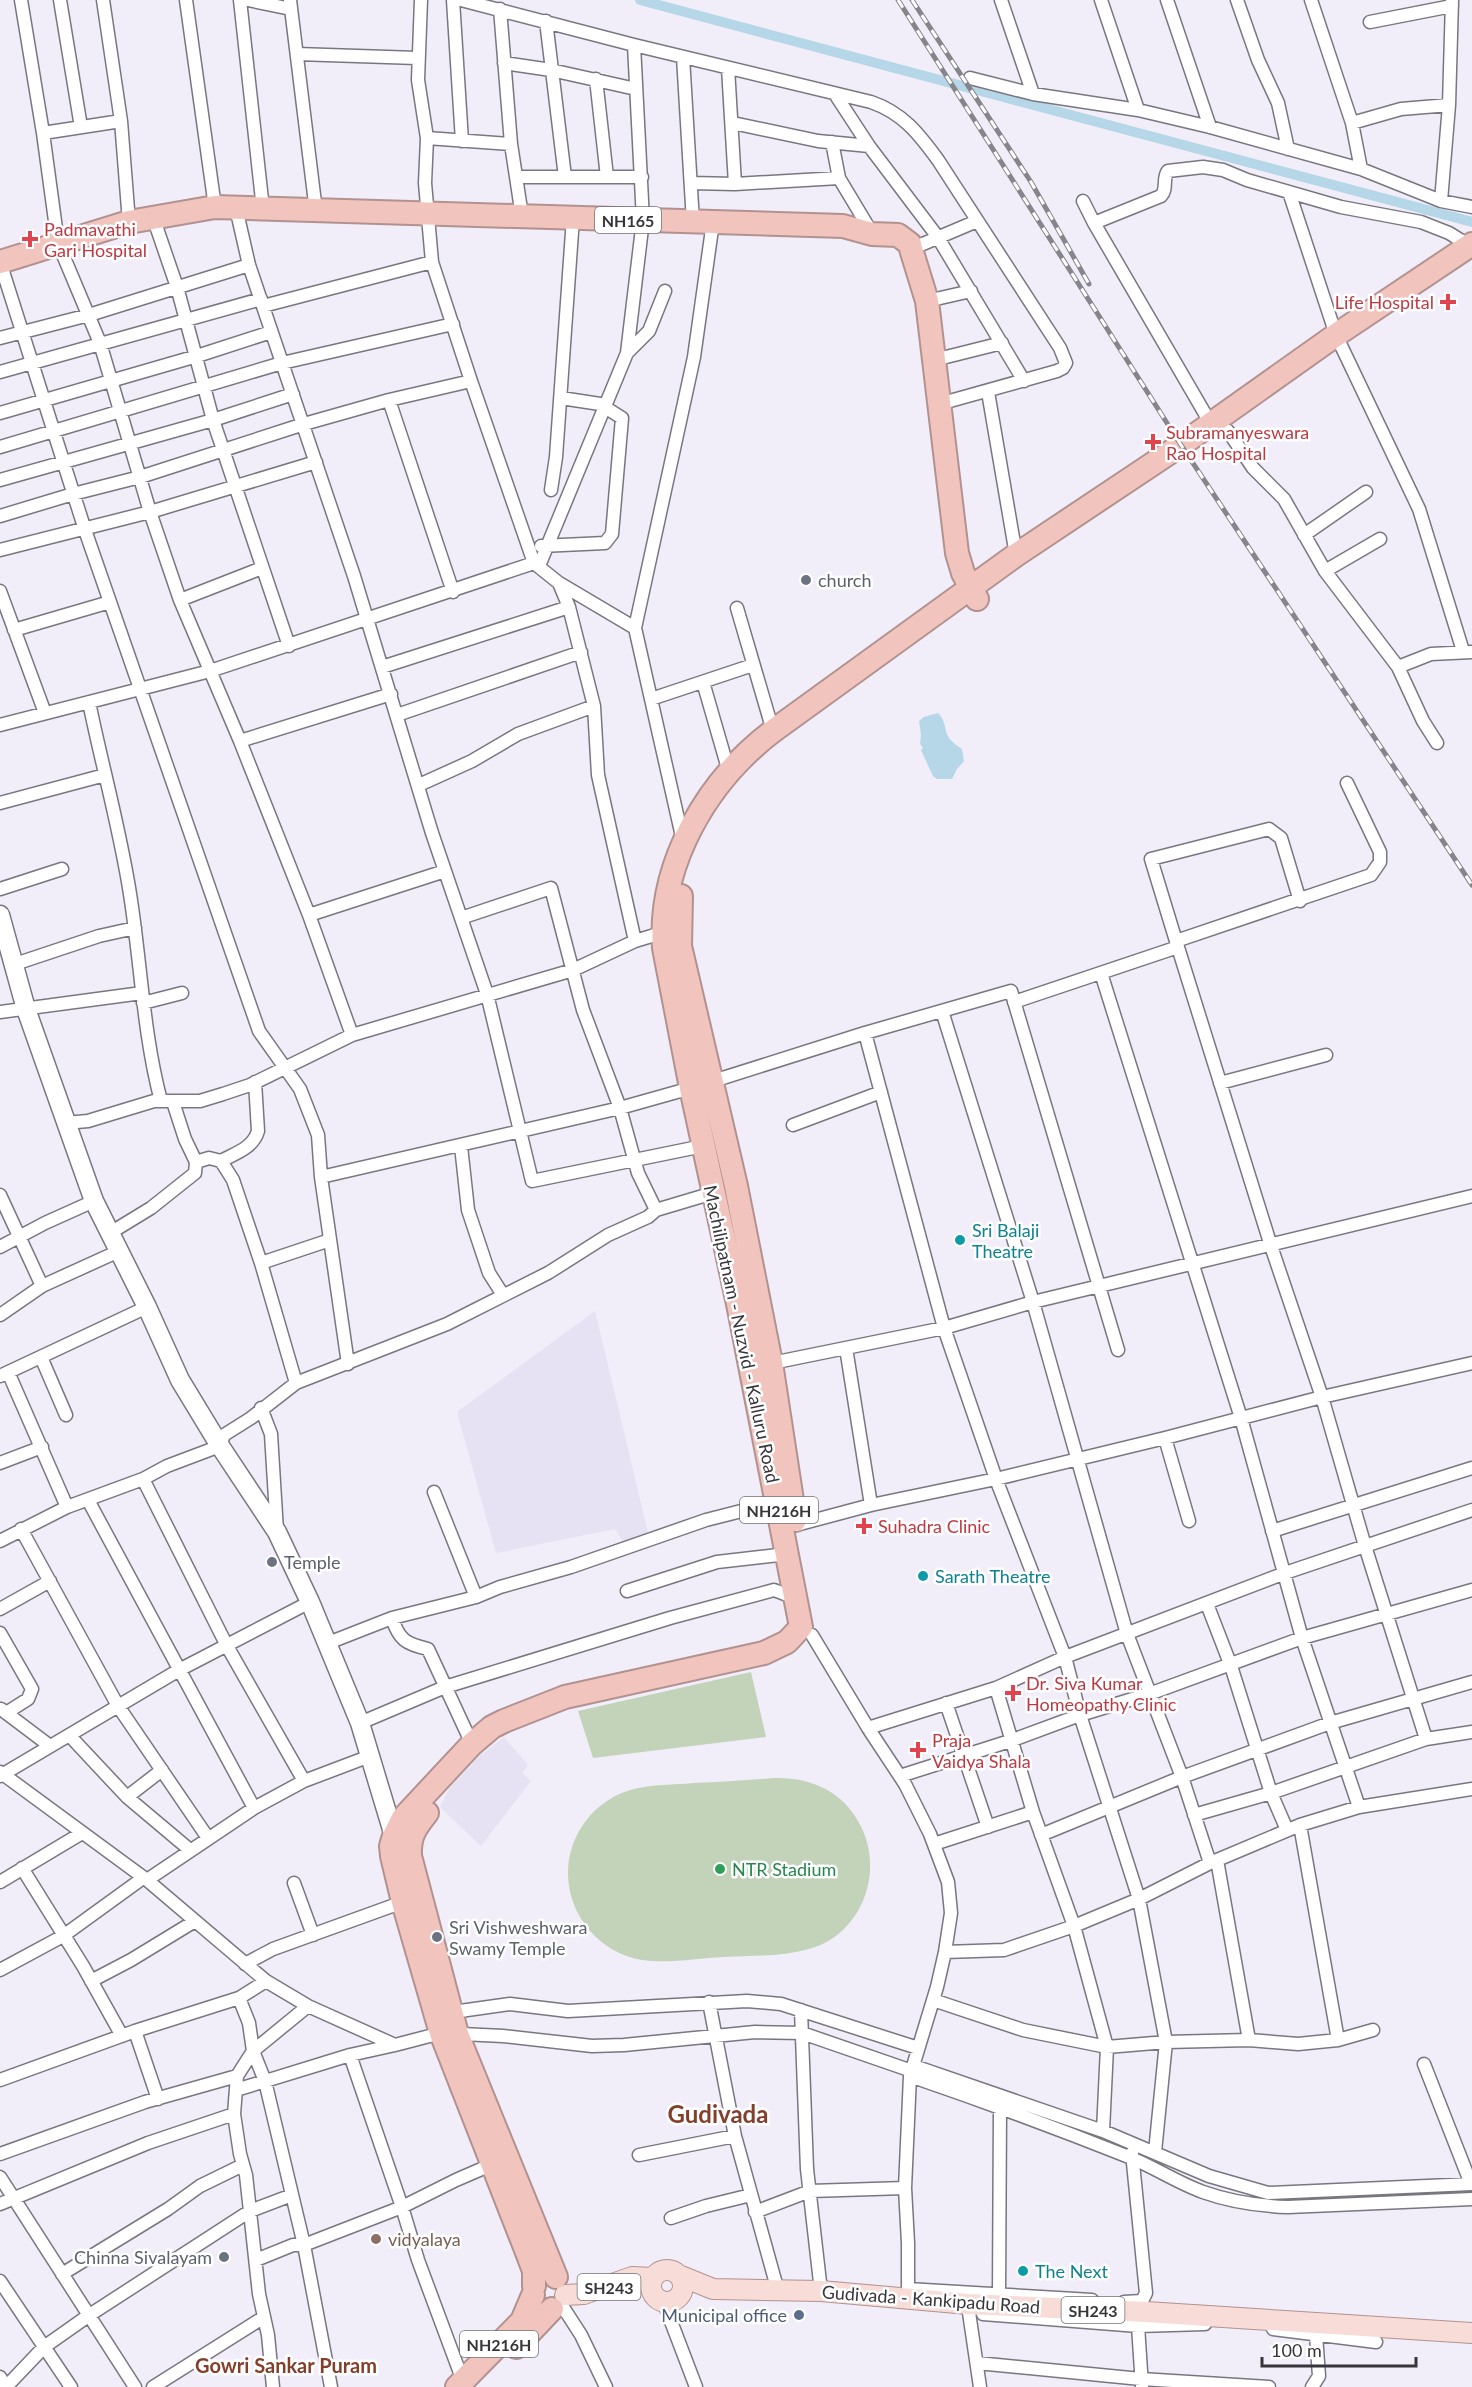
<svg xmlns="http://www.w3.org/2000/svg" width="1472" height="2387" viewBox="0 0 1472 2387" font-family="Lato,sans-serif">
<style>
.built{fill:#e6e1f3}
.green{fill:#c2d3ba}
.water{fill:#b6d7e8}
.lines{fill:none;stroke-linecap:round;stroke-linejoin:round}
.canal{stroke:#b6d7e8;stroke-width:10}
.street-casing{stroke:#797680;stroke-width:15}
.secondary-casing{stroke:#797680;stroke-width:21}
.primary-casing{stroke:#b19290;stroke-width:22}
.highway-casing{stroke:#b19290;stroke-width:26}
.street{stroke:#fff;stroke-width:12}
.secondary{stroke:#fff;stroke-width:18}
.primary{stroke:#f7dcd8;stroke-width:20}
.highway{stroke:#f2c4be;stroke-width:22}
.rail-casing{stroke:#87858c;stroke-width:5}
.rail{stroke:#fff;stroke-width:3;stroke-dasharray:9;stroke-linecap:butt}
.health-dot{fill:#e0444e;stroke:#fff;stroke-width:2}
.worship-dot{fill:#6b7280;stroke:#fff;stroke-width:2}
.culture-dot{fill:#0f9aa8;stroke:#fff;stroke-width:2}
.leisure-dot{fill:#2e9e5b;stroke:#fff;stroke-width:2}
.education-dot{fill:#8d6e63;stroke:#fff;stroke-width:2}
.service-dot{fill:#5c6f8a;stroke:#fff;stroke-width:2}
.labels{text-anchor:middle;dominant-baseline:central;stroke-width:5;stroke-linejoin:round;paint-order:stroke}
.shield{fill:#fff;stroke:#737275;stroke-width:1.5}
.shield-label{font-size:16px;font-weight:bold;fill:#37353a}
.health-label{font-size:18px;fill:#be3a42;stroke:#fff;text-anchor:start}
.worship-label{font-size:18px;fill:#5b616d;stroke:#fff;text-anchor:start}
.culture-label{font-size:18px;fill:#0d838f;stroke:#fff;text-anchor:start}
.street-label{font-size:18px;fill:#37353a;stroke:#fff}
.leisure-label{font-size:18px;fill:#27864d;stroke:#fff;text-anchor:start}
.education-label{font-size:18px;fill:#785e54;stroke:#fff;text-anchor:start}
.service-label{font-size:18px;fill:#4e5e75;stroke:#fff;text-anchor:end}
.neighbourhood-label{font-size:20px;font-weight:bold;fill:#833f2a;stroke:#fff}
.district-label{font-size:24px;font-weight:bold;fill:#833f2a;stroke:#fff}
</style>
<rect width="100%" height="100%" fill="#f1eef9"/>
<path class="built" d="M595 1311 648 1533 623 1541 615 1529 496 1553 457 1412Z
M504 1737 528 1765 522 1773 531 1781 481 1846 440 1807 449 1789 478 1757Z"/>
<path class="green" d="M751 1672 766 1737 593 1758 578 1711Z
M774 1778C808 1777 841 1790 858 1821 887 1870 862 1937 805 1950 779 1957 750 1955 724 1957 697 1958 669 1964 642 1960 599 1953 567 1914 568 1871 569 1832 597 1798 634 1789 653 1784 674 1785 693 1783 720 1782 747 1780 774 1778Z"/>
<path class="water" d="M938 713C951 727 938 734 962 749L964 761 957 769 952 779H937L933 776 921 750 923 748 920 744 921 735 919 721 924 717Z"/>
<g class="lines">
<path class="canal" d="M640 0 1472 222"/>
<defs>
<path id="street" d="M21 0 43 133 58 243 100 343 150 512 180 600 240 741 309 915 352 1035
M60 0 81 127
M103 0 121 121 129 222
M186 0 215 207
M240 0 263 209
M248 0 291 9
M290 0 316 211
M421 0 418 80 427 138 425 183 432 262 471 381 534 563 559 583 635 628 683 841
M453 0 462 141
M461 0 634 45 871 102C903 113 919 134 938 160L1060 348 1066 363 1063 368 1057 371 939 404
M1001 0 1033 94
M1101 0 1138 110
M1167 0 1210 127
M1237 0 1258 60 1278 103 1288 149
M1311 0 1352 123 1361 169
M500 9 511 144 522 216
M546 21 565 177
M1370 22 1452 6
M297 54 417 58
M683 57 693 222
M504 63 551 70 636 89
M728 68 735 184
M970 78 1033 94 1138 110 1210 127 1361 169 1441 201 1472 207
M596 79 607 177
M835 94 869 146 937 236 1024 381
M733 123 818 141 869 146
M1352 123 1401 109 1449 105
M43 133 121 121
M427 138 511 144
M832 142 839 178 872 233
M516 177H642
M691 183 735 184 839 178
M1289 192 1336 335 1419 509 1463 651
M1083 201 1094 223 1211 424
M1441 201 1449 105 1452 0
M236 208 249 265 354 576 432 833 487 994 532 1181 703 1146
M153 217 177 287 213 420 289 646
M1094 223 1161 196C1168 189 1162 178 1168 171L1203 167 1223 170 1247 180 1341 207 1421 222 1449 233 1470 246
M911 249 977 221
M0 262 85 530 259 1031 300 1089 318 1135 321 1177 348 1364
M927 301 971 291
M263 306 432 262
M0 338 89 315 249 265
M627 353 649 331 665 291
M934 360 1002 343
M0 372 261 299
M988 392 1016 555
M389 400 453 592
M0 413 197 356 271 332
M1228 431 1253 468 1284 499 1325 571 1398 667 1423 721 1437 743
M0 447 282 363 453 324
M0 480 213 420 293 394
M551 490 556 457 573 218
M0 516 73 494 140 477 304 424 389 400 471 381
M1304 535 1366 492
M541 546 605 543 612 534 622 418 600 404 561 398
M0 550 150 512 316 462
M539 566 627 353 643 220 634 45
M1325 571 1380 539
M559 583 569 607 594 706 598 775 635 941
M0 591 45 713
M180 600 262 568
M737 608 773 731
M635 628 694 357 713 222
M14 630 110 602
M382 667 569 607
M1398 667 1431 654 1472 652
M703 682 729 772
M651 699 753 665
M89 702C102 766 120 829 130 894 141 963 143 1033 161 1101
M397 715 581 652
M0 725 210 671 534 563
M240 741 391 694
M1347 783 1380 852V862L1371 875 1176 941 1271 1246 1322 1397 1365 1546 1426 1739
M419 785 472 761 518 734 594 706
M0 803 105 775
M0 889 62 869
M309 915 445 871
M461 918 551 888 583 1010 620 1108 638 1173 656 1210
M1176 941 1151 859 1269 829 1281 838 1300 901
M15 964 99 936 135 928
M1101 973 1241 1418 1302 1638 1359 1807
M1014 1002 1178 947
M143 1003 182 993
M942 1011 1033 1302 1127 1634 1182 1777 1210 1863
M0 1012 142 993
M865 1033 1011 991 1118 1350
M1220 1083 1326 1055
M65 1123 88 1121 154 1101H200L223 1094 250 1085 352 1035 573 970 635 941 668 931
M793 1125 881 1092
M461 1146 468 1210 489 1273 503 1295
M221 1161C236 1153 253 1148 258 1131L255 1082
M196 1162 209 1158 221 1161 233 1180 261 1263 296 1383
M321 1177 620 1108 691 1088 865 1033 944 1328 996 1479 1065 1657 1080 1715 1139 1899 1166 2042 1155 2152
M0 1195 42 1286 0 1315
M110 1233 151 1208 195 1173 196 1162 185 1139 173 1102
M0 1247 45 1223 94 1201
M261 1263 330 1240
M42 1286 119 1251
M846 1348 871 1505
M41 1357 66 1415
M767 1364 944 1328 1033 1302 1472 1196
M8 1372 67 1507
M0 1376 147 1307
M261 1408 271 1434 277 1531
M1165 1438 1189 1521
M0 1463 42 1447
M143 1479 227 1646 304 1781
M434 1492 476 1597
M88 1500 254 1808
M796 1525 871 1505 996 1479 1165 1438 1322 1397 1472 1363
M21 1529 118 1706 208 1838
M1272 1531 1472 1468
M0 1541 67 1507 143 1479 167 1466 220 1446 224 1435 251 1418 296 1383 447 1324 548 1273 608 1235 648 1217 656 1210 713 1193
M627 1591 717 1562 787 1554
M1207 1604 1231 1666 1271 1793 1287 1830
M0 1609 50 1581
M392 1618C399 1640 406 1644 428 1649L472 1744
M0 1633 32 1689 28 1699 6 1713
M812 1635 868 1728 905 1784 930 1834 948 1882 951 1913 945 1952 937 1987 910 2076 905 2188 908 2243V2299
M328 1643 392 1618 476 1597 500 1587 571 1567 706 1520 781 1501
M946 1703 988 1827
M1 1709 50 1746
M360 1723 445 1687 670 1618 774 1590 795 1598
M868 1728 996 1688 1065 1657 1285 1573 1472 1510
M69 1735 127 1797 190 1850
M0 1772 147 1880 266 1981 308 2006 395 2045 441 2033 503 2036 592 2046 624 2045 755 2032 802 2033 912 2071
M0 1776 179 1670 310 1602
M900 1776 1010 1741 1080 1715 1149 1694 1302 1638 1472 1590
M127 1797 162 1770
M1194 1815 1271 1793 1426 1739 1472 1732
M1300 1825 1338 2040
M1041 1835 1182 1777 1330 1723 1472 1682
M934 1844 1033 1812
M1217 1860 1249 2040
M22 1868 83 1966 122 2036
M147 1880 254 1808 304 1781 370 1756
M0 1882 82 1833
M294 1883 313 1935
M945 1952 1004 1950 1074 1926 1033 1812 996 1688
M245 1964 273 1949 403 1902
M0 1970 63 1936 143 1878
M91 1981 131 1960 195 1921
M239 1998 249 2023 253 2051 265 2081 304 2245 331 2387
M933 2000 1023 2030 1107 2047 1166 2042 1249 2040 1298 2044 1338 2040 1373 2030
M709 2002 735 2136 778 2291
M801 2010 807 2169 821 2291
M453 2012 510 2004 568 2011 747 2001 781 2004 918 2048
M135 2031 158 2099
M350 2055 402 2207 418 2260 463 2381
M1424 2064 1471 2184
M914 2066 1103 2131 1209 2176 1268 2193 1472 2184
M910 2076C983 2101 1056 2128 1129 2157 1154 2167 1178 2183 1203 2192 1231 2202 1260 2206 1288 2207L1472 2199
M0 2080 135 2031 239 1998 266 1981
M236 2090 350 2055 395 2045
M1103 2131 1107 2047 1074 1926 1139 1899 1210 1863 1300 1825 1359 1807 1472 1789
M0 2154 145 2102 237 2076
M639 2155 735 2136
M0 2177 135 2387
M0 2204 148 2143 234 2114
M755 2212 810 2191 905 2188
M671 2218 706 2206 751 2195
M256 2260 293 2245H304L402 2207 456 2180 493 2164
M62 2274 168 2209 200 2186 243 2165
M0 2281 71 2387
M908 2289 1092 2300
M999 2295 1000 2107
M967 2299 980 2387
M1124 2302 1142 2301 1146 2293 1132 2153
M664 2303 696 2387
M561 2304 581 2335 606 2387
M983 2314 1138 2326 1205 2324
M1138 2326 1142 2386
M1273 2329 1376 2342
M977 2363 1141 2379 1269 2387
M0 2377 6 2387
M6 2387 44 2347 88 2316 250 2211 292 2195
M153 2387 264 2317
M273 2387 268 2335 259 2294 246 2175 240 2154 234 2114 237 2076 253 2051 308 2006
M1312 2387 1319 2376 1316 2335"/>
<path id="secondary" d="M0 915 26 1009 94 1201 147 1307 180 1380 220 1446 277 1532 310 1602 360 1723 394 1836 402 1840"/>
<path id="primary" d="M651 2286a16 16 0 1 1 32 0a16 16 0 1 1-32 0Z
M681 2276 713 2289 821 2291 968 2304 1146 2312 1472 2333
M565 2295 584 2294 632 2277 653 2278"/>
<path id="highway" d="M0 262 129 222 215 207 843 226 872 234 898 235 910 244 911 249 927 301 957 553 963 573 977 599
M681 896 680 946 736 1186 771 1363 795 1520
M427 1813C415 1828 409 1836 410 1856L457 2034 556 2277
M534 2286V2271L528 2255 441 2033 403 1902 392 1856 391 1846 394 1836 403 1818 472 1744 492 1727 504 1721 565 1697 764 1653 787 1642 801 1627 738 1304 691 1088 664 948C658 864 707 781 773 731L1016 555 1181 445 1336 335 1472 244
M516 2347 552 2309
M457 2387 522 2321 533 2295"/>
</defs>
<use href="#street" class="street-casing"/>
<use href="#secondary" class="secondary-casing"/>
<use href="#primary" class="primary-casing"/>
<use href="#highway" class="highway-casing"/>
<use href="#street" class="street"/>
<use href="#secondary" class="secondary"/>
<use href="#primary" class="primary"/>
<use href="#highway" class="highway"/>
<defs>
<path id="rail" d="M898 0 1181 445 1472 885
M912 0 1031 182 1089 284"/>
</defs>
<use href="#rail" class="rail-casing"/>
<use href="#rail" class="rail"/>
</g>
<g class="health-dot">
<path d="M27 230h6v6h6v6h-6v6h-6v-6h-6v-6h6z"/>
<path d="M1445 293h6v6h6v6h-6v6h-6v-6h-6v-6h6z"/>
<path d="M1150 433h6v6h6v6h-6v6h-6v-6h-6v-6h6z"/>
<path d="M861 1517h6v6h6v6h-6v6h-6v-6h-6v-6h6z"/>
<path d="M1010 1684h6v6h6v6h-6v6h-6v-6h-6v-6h6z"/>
<path d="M915 1741h6v6h6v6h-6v6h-6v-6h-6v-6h6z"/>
</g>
<g class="worship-dot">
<circle cx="806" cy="580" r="6"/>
<circle cx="272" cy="1562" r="6"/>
<circle cx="437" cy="1937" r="6"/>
<circle cx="224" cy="2257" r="6"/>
</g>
<g class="culture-dot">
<circle cx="960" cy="1240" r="6"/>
<circle cx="923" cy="1576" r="6"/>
<circle cx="1023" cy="2271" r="6"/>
</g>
<circle class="leisure-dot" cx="720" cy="1869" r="6"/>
<circle class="education-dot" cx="376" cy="2239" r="6"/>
<circle class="service-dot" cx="799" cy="2315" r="6"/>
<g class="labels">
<g class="shield">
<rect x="595" y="207" width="66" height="26" rx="4.5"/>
<rect x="740" y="1497" width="78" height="26" rx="4.5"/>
<rect x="577.5" y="2274" width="63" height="26" rx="4.5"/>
<rect x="1061.5" y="2297" width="63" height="26" rx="4.5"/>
<rect x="460" y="2331" width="78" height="26" rx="4.5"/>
</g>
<g class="shield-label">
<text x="628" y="220">NH165</text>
<text x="779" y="1510">NH216H</text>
<text x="609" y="2287">SH243</text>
<text x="1093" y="2310">SH243</text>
<text x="499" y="2344">NH216H</text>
</g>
<g class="health-label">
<text x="44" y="229">Padmavathi<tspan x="44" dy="21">Gari Hospital</tspan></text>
<text x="1434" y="302" text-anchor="end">Life Hospital</text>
<text x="1166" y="432">Subramanyeswara<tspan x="1166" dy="21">Rao Hospital</tspan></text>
<text x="878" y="1526">Suhadra Clinic</text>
<text x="1026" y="1683">Dr. Siva Kumar<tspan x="1026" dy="21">Homeopathy Clinic</tspan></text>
<text x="932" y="1740">Praja<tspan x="932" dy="21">Vaidya Shala</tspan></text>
</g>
<g class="worship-label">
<text x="818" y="580">church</text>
<text x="284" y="1562">Temple</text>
<text x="449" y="1927">Sri Vishweshwara<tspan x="449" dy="21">Swamy Temple</tspan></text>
<text x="212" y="2257" text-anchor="end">Chinna Sivalayam</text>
</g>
<g class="culture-label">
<text x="972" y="1230">Sri Balaji<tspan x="972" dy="21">Theatre</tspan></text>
<text x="935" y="1576">Sarath Theatre</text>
<text x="1035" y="2271">The Next</text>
</g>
<g class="street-label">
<text transform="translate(742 1334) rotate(78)">Machilipatnam - Nuzvid - Kalluru Road</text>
<text transform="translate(931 2299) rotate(4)">Gudivada - Kankipadu Road</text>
</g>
<g class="leisure-label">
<text x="732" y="1869">NTR Stadium</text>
</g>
<g class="education-label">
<text x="388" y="2239">vidyalaya</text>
</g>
<g class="service-label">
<text x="787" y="2315">Municipal office</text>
</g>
<g class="neighbourhood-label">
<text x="286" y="2365">Gowri Sankar Puram</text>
</g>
<g class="district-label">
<text x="718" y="2113">Gudivada</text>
</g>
</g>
<path d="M1262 2357v9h154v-9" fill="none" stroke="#37353a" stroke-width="3"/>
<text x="1271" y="2357" font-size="18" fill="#37353a" stroke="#ffffff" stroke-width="4.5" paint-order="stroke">100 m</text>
</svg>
